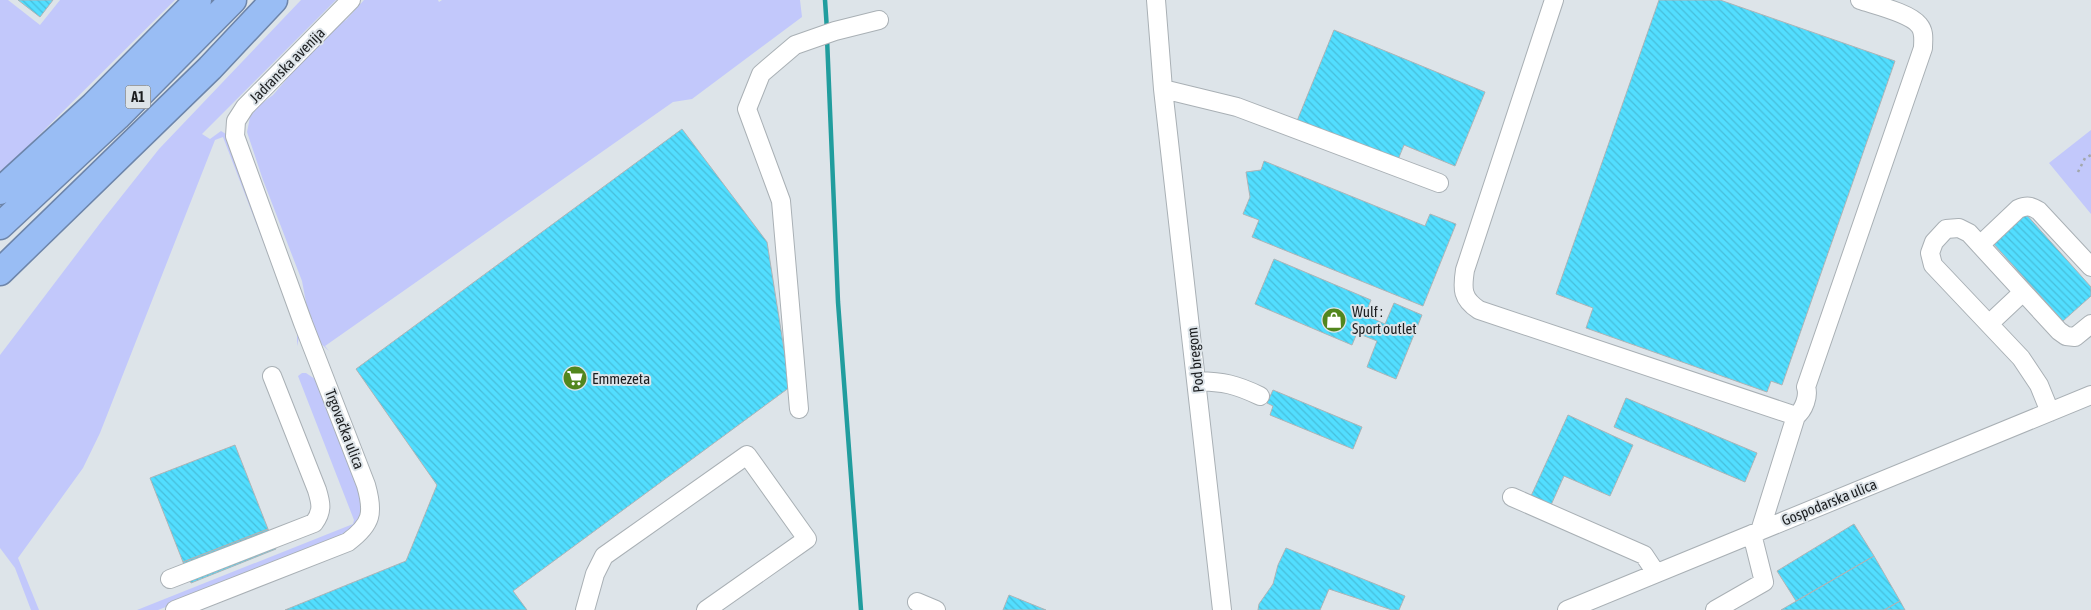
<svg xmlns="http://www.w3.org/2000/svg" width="2091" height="610" viewBox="0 0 2091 610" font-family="'Asap Condensed',sans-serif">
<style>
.green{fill:#c2c8fb}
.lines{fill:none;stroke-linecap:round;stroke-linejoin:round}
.stream{stroke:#219d9e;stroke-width:4.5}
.building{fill:url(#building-back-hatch);stroke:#acb4b7}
.minor-casing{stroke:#a9b0b5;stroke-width:20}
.highway-casing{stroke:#6d85aa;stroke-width:29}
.path{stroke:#a2a7ab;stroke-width:2.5;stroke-dasharray:2.5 4;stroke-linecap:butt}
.minor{stroke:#fff;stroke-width:18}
.highway{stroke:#99bdf4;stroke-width:26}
.labels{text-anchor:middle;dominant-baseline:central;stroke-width:4;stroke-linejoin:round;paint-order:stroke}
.shield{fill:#dde4e9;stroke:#56595c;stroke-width:1}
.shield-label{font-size:14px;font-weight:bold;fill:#1c1e20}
.street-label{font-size:15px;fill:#1c1e20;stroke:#dde4e9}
.poi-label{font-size:15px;fill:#1c1e20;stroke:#dde4e9;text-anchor:start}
</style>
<defs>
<pattern id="building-back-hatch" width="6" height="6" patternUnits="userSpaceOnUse" patternTransform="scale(1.25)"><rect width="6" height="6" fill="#52deff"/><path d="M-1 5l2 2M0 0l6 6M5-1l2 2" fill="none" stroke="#47beda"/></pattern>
</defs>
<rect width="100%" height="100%" fill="#dde4e9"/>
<path class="green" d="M0 0H8L40 25 60 0H175L12 162 0 171Z
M301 0H336L202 134 210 139 221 131 226 134 300 332 297 346V330L223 137 215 140 100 433 83 468 18 558 39 610H31L15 568 0 548V355L101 222 159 149Z
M364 0H438L439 2 442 0H800L802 17 692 99 673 102 325 346 329 351 318 341 308 313 302 281 263 180 247 132 250 117 257 107 273 95 320 40 333 27 346 20Z
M2091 130V214L2049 163Z
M302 373H306L315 379 357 481 362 505 358 523 353 529 336 540 158 610H137L353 524 354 520 298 376Z"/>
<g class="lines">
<path class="stream" d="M825 0 827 30
M827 38 838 302 861 610"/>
</g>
<path class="building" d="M18 0H53L40 17Z
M1659 0H1720L1895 61 1782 385 1771 381 1767 392 1586 328 1593 308 1556 294Z
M1334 30 1485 92 1455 166 1404 145 1397 162 1297 121Z
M682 129 767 242 790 387 513 591 527 610H285L406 561 437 485 356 369Z
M1264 161 1425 226 1430 214 1456 224 1423 306 1252 237 1259 220 1243 214 1250 197 1246 172 1261 170Z
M2025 213 2091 287V296L2063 321 1992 242Z
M1274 259 1371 300 1365 315 1385 324 1394 303 1422 315 1396 379 1367 367 1377 341 1357 333 1352 345 1255 304Z
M1273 390 1362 427 1353 449 1270 415 1273 406 1267 403Z
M1626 398 1757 453 1745 482 1614 427Z
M1568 415 1633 445 1610 496 1564 476 1551 505 1531 496Z
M235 445 268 529 183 562 150 478Z
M1854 524 1874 556 1796 601 1777 571Z
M268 529 276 549 191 583 183 562Z
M1286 548 1405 596 1399 610H1392L1329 589 1320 610H1258L1259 604 1273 584 1278 565Z
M1874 556 1900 601 1884 610H1781Z
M1009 595 1046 610H1003Z
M1900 601 1905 610H1884Z"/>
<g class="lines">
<defs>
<path id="minor" d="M1156 0 1163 89 1222 610
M1554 0 1465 270C1462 289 1462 299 1479 310L1796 416
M1163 89 1237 107 1439 183
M1980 245 2018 209C2027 205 2031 206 2039 211L2091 267
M1990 323 2023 292
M1197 381C1224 382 1235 384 1260 396
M799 409 781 201 747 109 761 74 795 45 835 31 879 20
M2050 412 2039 385 2021 358 1933 265 1930 253 1934 242 1946 229 1959 228 1969 233 2059 331 2066 336 2075 337 2091 324
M1512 497 1644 555 1656 573
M1760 531 1796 416C1804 410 1809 396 1806 387L1923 48C1923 40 1925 32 1919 25 1910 13 1875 5 1860 0
M170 579 314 523C323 511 321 503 317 490L272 376
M917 602 936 610
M175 610 348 542C372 524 374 513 366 485L303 323 235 136 236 121 245 107 351 0
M585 610 595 574 604 556 747 455 807 539 706 610
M1567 610 2091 395
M1715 610 1764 582 1752 534"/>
<path id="highway" d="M0 191 94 105 198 0
M0 226 117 117 233 0
M0 272 210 68 274 0"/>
</defs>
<use href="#minor" class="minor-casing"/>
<use href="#highway" class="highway-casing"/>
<path class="path" d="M2078 172 2085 158 2091 155"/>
<use href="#minor" class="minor"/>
<use href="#highway" class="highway"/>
</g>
<defs>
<symbol id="shop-disc" viewBox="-11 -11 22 22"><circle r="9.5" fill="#52861d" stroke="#dde4e9"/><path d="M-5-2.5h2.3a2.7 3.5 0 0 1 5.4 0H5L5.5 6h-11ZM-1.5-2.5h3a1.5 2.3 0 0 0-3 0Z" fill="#fff"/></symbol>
<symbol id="supermarket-disc" viewBox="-11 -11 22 22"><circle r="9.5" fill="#52861d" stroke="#dde4e9"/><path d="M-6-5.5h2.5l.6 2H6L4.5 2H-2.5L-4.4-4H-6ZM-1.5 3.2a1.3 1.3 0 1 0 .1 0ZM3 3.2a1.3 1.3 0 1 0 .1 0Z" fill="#fff"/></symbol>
</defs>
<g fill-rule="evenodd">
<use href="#shop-disc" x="1320" y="306" width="28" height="28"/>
<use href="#supermarket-disc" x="561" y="364" width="28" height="28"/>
</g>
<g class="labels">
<rect class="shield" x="125.5" y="85.5" width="25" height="23" rx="4"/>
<g class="shield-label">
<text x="138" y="97">A1</text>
</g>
<g class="street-label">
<text transform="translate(287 65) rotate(-45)">Jadranska avenija</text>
<text transform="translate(1195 360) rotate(-96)">Pod bregom</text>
<text transform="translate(345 429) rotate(69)">Trgovačka ulica</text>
<text transform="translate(1829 502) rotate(-22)">Gospodarska ulica</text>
</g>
<g class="poi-label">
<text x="1352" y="311">Wulf :<tspan x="1352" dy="17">Sport outlet</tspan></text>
<text x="592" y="378">Emmezeta</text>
</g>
</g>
</svg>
